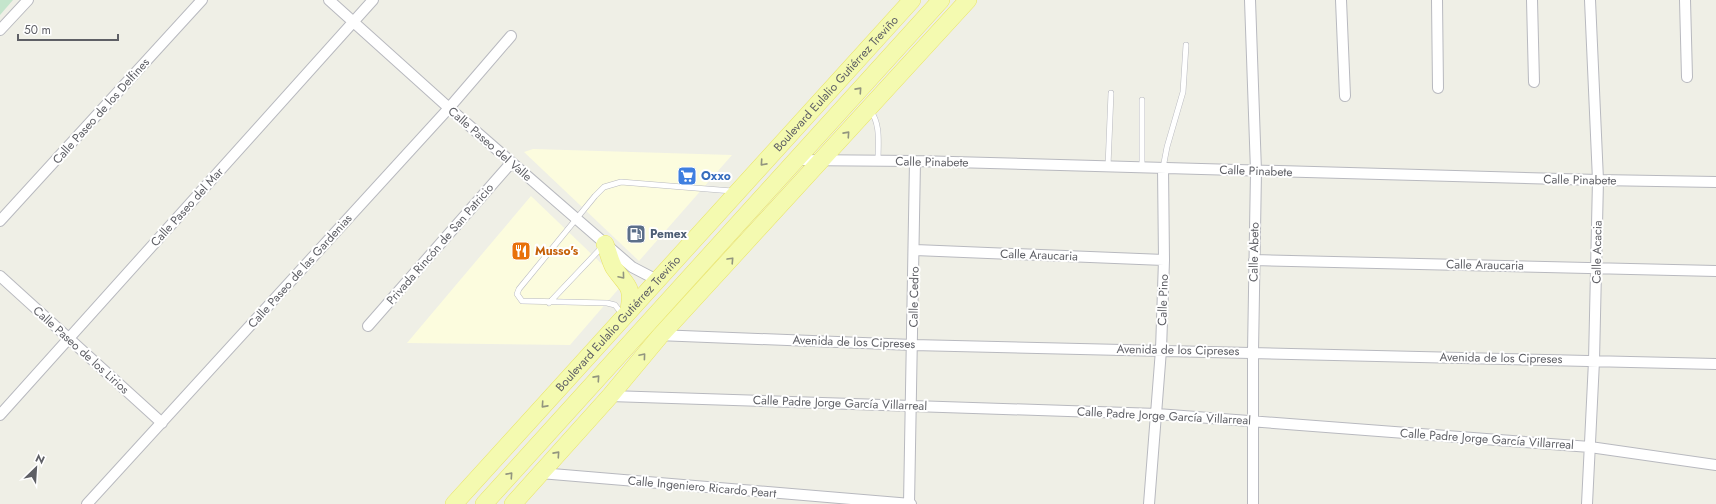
<svg xmlns="http://www.w3.org/2000/svg" width="1716" height="504" viewBox="0 0 1716 504" font-family="Jost,sans-serif">
<style>
.commercial{fill:#fcfcde}
.green{fill:#c4e5cc}
.lines{fill:none;stroke-linecap:round;stroke-linejoin:round}
.lane-casing{stroke:#b8b9bf;stroke-width:6}
.street-casing{stroke:#b8b9bf;stroke-width:12}
.primary-casing{stroke:#e9e465;stroke-width:18}
.lane{stroke:#fff;stroke-width:5}
.street{stroke:#fff;stroke-width:10}
.primary{stroke:#f4fab0;stroke-width:17}
.oneway{stroke:#92957f}
.labels{text-anchor:middle;dominant-baseline:central;stroke-width:4;stroke-linejoin:round;paint-order:stroke}
.street-label{font-size:12px;fill:#5e5f65;stroke:#fff}
.shop-label{font-size:12px;font-weight:bold;fill:#366cbe;stroke:#fff;text-anchor:start}
.service-label{font-size:12px;font-weight:bold;fill:#4e5e75;stroke:#fff;text-anchor:start}
.food-label{font-size:12px;font-weight:bold;fill:#c56008;stroke:#fff;text-anchor:start}
</style>
<rect width="100%" height="100%" fill="#efefe6"/>
<path class="commercial" d="M533 149 732 155 639 261 524 152Z
M531 196 605 267 621 286 570 345 407 343Z"/>
<path class="green" d="M0 0H13L0 15Z"/>
<g class="lines">
<defs>
<path id="lane" d="M1142 100V167
M870 110C881 124 878 143 878 161
M1108 166 1111 93
M1163 168 1167 147 1183 92 1186 45
M549 303 603 246
M622 314 615 305 607 303 522 301 517 294 519 289 595 196 604 187 621 182 732 191"/>
<path id="street" d="M329 0 449 108 632 267 657 280
M1250 0 1256 171 1253 352V504
M1341 0 1345 96
M1437 0 1438 88
M1532 0 1534 82
M1685 0 1687 77
M0 30 28 0
M795 160 915 161 1598 180 1716 182
M0 221 202 0
M915 250 1164 260
M1254 260 1716 271
M0 276 162 423
M368 326 511 163
M657 335 913 345 1716 364
M610 396 1157 414 1590 447 1716 465
M0 415 373 0
M540 473 911 504
M87 504 449 108 511 36
M909 504 915 161
M1149 504 1161 350 1164 260 1163 168
M1587 504 1594 361 1598 180 1590 0"/>
<g id="primary">
<path d="M605 244C608 251 610 261 614 268 627 287 633 284 629 310"/>
<path id="s1" d="M454 504 912 0"/>
<path d="M484 504 941 0"/>
<path d="M513 504 610 396 660 336 968 0"/>
</g>
</defs>
<use href="#lane" class="lane-casing"/>
<use href="#street" class="street-casing"/>
<use href="#primary" class="primary-casing"/>
<use href="#lane" class="lane"/>
<use href="#street" class="street"/>
<use href="#primary" class="primary"/>
</g>
<defs><path id="oneway-chevron" d="M-2-3.5L2.5 0L-2 3.5" fill="none" stroke-width="1.6" stroke-linecap="round" stroke-linejoin="round"/></defs>
<g class="oneway">
<use href="#oneway-chevron" transform="translate(859 90) rotate(-48)"/>
<use href="#oneway-chevron" transform="translate(847 134) rotate(-48)"/>
<use href="#oneway-chevron" transform="translate(763 163) rotate(132)"/>
<use href="#oneway-chevron" transform="translate(731 260) rotate(-47)"/>
<use href="#oneway-chevron" transform="translate(622 276) rotate(50)"/>
<use href="#oneway-chevron" transform="translate(643 356) rotate(-50)"/>
<use href="#oneway-chevron" transform="translate(597 378) rotate(-48)"/>
<use href="#oneway-chevron" transform="translate(544 405) rotate(132)"/>
<use href="#oneway-chevron" transform="translate(557 454) rotate(-48)"/>
<use href="#oneway-chevron" transform="translate(510 475) rotate(-48)"/>
</g>
<defs>
<symbol id="supermarket-square" viewBox="-11 -11 22 22"><rect x="-9" y="-9" width="18" height="18" rx="4" fill="#3f7fe0" stroke="#fff"/><path d="M-6-5.5h2.5l.6 2H6L4.5 2H-2.5L-4.4-4H-6ZM-1.5 3.2a1.3 1.3 0 1 0 .1 0ZM3 3.2a1.3 1.3 0 1 0 .1 0Z" fill="#fff"/></symbol>
<symbol id="fuel-square" viewBox="-11 -11 22 22"><rect x="-9" y="-9" width="18" height="18" rx="4" fill="#5c6f8a" stroke="#fff"/><path d="M-5.5-6h7V0h2V4h1.3V-2.5L3-4.5l.8-.8L6-3V5H2.5V1h-1V6h-7ZM-4.2-4.7v3.2H.2V-4.7Z" fill="#fff"/></symbol>
<symbol id="restaurant-square" viewBox="-11 -11 22 22"><rect x="-9" y="-9" width="18" height="18" rx="4" fill="#e8710a" stroke="#fff"/><path d="M-5-6h1v4h1v-4h1v4h1v-4h1v5L-1.5 .5V6h-2V.5L-5-1ZM5-6V6H3V1.5H1.5Q1.5-4 5-6Z" fill="#fff"/></symbol>
</defs>
<g fill-rule="evenodd">
<use href="#supermarket-square" x="676" y="165" width="22" height="22"/>
<use href="#fuel-square" x="625" y="223" width="22" height="22"/>
<use href="#restaurant-square" x="510" y="240" width="22" height="22"/>
</g>
<g class="labels">
<g class="street-label">
<text stroke="none"><textPath href="#s1" startOffset="568">Boulevard Eulalio Gutiérrez Treviño</textPath></text>
<text transform="translate(101 111) rotate(-48)">Calle Paseo de los Delfines</text>
<text transform="translate(490 144) rotate(41)">Calle Paseo del Valle</text>
<text transform="translate(932 162) rotate(1)">Calle Pinabete</text>
<text transform="translate(1256 171) rotate(2)">Calle Pinabete</text>
<text transform="translate(1580 180) rotate(1)">Calle Pinabete</text>
<text transform="translate(187 207) rotate(-48)">Calle Paseo del Mar</text>
<text transform="translate(440 244) rotate(-49)">Privada Rincón de San Patricio</text>
<text transform="translate(1254 252) rotate(-89)">Calle Abeto</text>
<text transform="translate(1597 252) rotate(-89)">Calle Acacia</text>
<text transform="translate(1039 255) rotate(2)">Calle Araucaria</text>
<text transform="translate(1485 265) rotate(1)">Calle Araucaria</text>
<text transform="translate(300 271) rotate(-48)">Calle Paseo de las Gardenias</text>
<text transform="translate(914 297) rotate(-89)">Calle Cedro</text>
<text transform="translate(1163 300) rotate(-88)">Calle Pino</text>
<text stroke="none"><textPath href="#s1" startOffset="244">Boulevard Eulalio Gutiérrez Treviño</textPath></text>
<text transform="translate(854 342) rotate(2)">Avenida de los Cipreses</text>
<text transform="translate(81 350) rotate(42)">Calle Paseo de los Lirios</text>
<text transform="translate(1178 350) rotate(1)">Avenida de los Cipreses</text>
<text transform="translate(1501 358) rotate(1)">Avenida de los Cipreses</text>
<text transform="translate(840 403) rotate(2)">Calle Padre Jorge García Villarreal</text>
<text transform="translate(1164 416) rotate(3)">Calle Padre Jorge García Villarreal</text>
<text transform="translate(1487 439) rotate(4)">Calle Padre Jorge García Villarreal</text>
<text transform="translate(702 487) rotate(5)">Calle Ingeniero Ricardo Peart</text>
</g>
<g class="shop-label">
<text x="701" y="176">Oxxo</text>
</g>
<g class="service-label">
<text x="650" y="234">Pemex</text>
</g>
<g class="food-label">
<text x="535" y="251">Musso's</text>
</g>
</g>
<g transform="translate(36 468) rotate(25)" stroke="#ffffff" stroke-width="3" paint-order="stroke">
<path d="M0-3L7 15L0 10L-7 15Z" fill="#5e5f65"/>
<text y="-6" font-size="11" font-weight="bold" text-anchor="middle" fill="#5e5f65">N</text>
</g>
<path d="M18 34v6h100v-6" fill="none" stroke="#5e5f65" stroke-width="2"/>
<text x="24" y="34" font-size="12" fill="#5e5f65" stroke="#ffffff" stroke-width="3" paint-order="stroke">50 m</text>
</svg>
